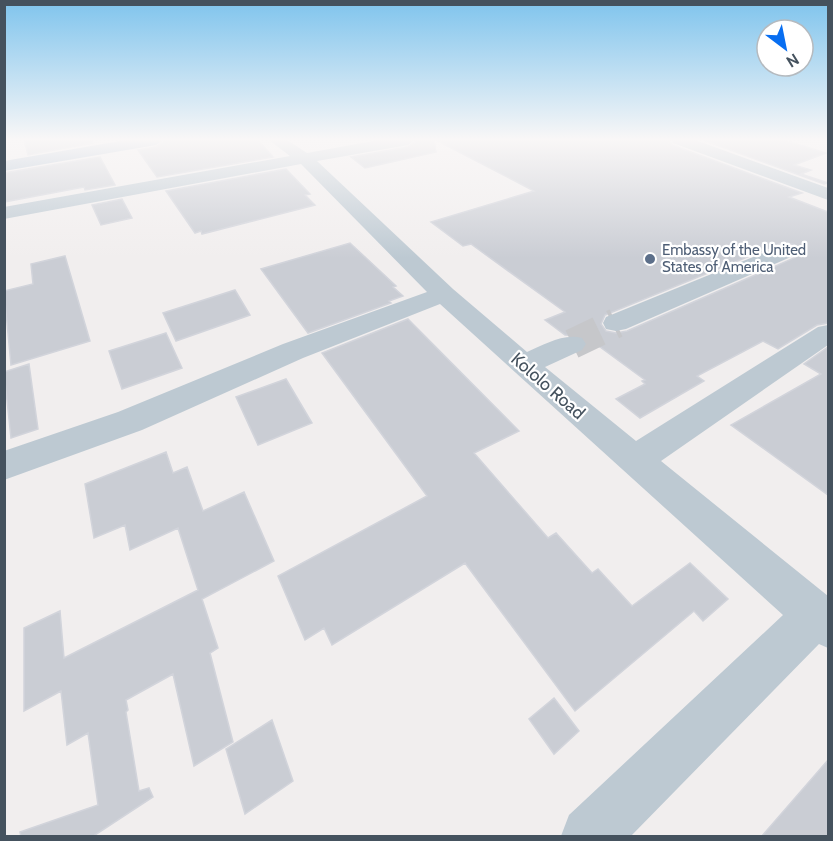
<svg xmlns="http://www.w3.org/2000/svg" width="833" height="841" viewBox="0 0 833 841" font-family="Cabin,sans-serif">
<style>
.building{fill:#cacdd4;stroke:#d2d4db;stroke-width:1.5;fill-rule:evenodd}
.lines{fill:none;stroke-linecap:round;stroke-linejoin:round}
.minor-tunnel{stroke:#c6c7ca;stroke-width:30;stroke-dasharray:30 15;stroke-linecap:butt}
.minor{fill:#bdc9d2;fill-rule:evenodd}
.major{fill:#abbed0;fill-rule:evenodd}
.service-dot{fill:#5c6f8a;stroke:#fff;stroke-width:2}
.labels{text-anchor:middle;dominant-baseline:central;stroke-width:4.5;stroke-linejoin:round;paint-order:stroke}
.far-service-label{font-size:15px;fill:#4e5e75;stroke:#fff;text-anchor:start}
.street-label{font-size:18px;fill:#45525e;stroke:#fff}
</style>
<rect width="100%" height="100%" fill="#f1eeee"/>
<path class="building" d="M24 140H91L93 143 28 155Z
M165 140H258L273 157 157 177 138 150 156 147Z
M417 140H434L436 152 365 168 351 157 408 147Z
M436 140H670L672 145 802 193 789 197 828 212V323L817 325 778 349 763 341 697 376 704 381 640 418 616 399 645 384 642 381 645 380 585 336 565 335 545 320 565 312 471 244 463 246 431 222 534 191ZM784 242 795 245 798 252 794 258 627 331 616 333 606 331 601 324 605 315Z
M703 140H784L826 153 794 165 811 170 801 174 828 183 824 184Z
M100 157 115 185 85 190 84 187 4 202V173Z
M286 169 310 194 305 195 315 205 202 234 201 231 195 233 166 191Z
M122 199 132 218 101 225 92 205Z
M350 243 396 286 393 287 403 296 389 301 391 303 308 333 261 269Z
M65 256 90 341 11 365 4 291 33 284 31 264Z
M235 290 250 315 176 341 163 313Z
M408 319 519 431 474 453 548 538 556 533 592 573 598 569 632 606 690 563 728 599 703 621 694 611 575 711 465 563 332 645 324 628 305 640 278 576 427 496 322 353Z
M166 333 182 368 122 389 109 351Z
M828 347V495L731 425 821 374 804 364Z
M29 364 38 429 11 438 4 372Z
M286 379 312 423 258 445 236 397Z
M166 452 173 473 187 467 203 511 244 492 274 561 202 599 218 648 210 653 233 742 194 766 173 674 126 700 128 710 126 712 139 791 149 788 153 797 92 837H21L20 832 98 805 88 733 67 745 61 691 24 711V628L60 611 64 658 198 590 178 528 130 550 125 525 94 538 85 484Z
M554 698 579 731 554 754 529 719Z
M272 720 293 781 245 814 226 749Z
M828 760V837H761Z"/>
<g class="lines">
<path class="minor-tunnel" d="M572 344 616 323"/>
<path class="minor" d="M269 140H287L307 153 379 140H415L408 145 317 161 453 289 527 352C544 345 563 333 582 338L586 344 582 350 545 367 636 441 818 327 828 325V345L661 461 828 596V648L819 644 631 836H561L569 815 783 615 440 304 303 358 142 430 4 480V451L118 412 283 344 427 292 301 164 4 219V207L290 156Z
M672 140H695L828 188V200L673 143Z
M785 244 793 246 796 251 793 256 626 329 616 331 606 329 603 323 606 317Z"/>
<path class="major" d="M126 140H163L156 145 4 171V161Z"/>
</g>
<linearGradient id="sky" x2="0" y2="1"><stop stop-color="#7fc4ed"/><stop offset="0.54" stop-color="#f9f7f7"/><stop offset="1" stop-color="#f9f7f7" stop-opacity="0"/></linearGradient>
<rect width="833" height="258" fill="url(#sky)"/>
<circle class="service-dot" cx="650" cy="259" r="6"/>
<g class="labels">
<g class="far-service-label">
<text x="662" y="250">Embassy of the United<tspan x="662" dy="17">States of America</tspan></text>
</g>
<g class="street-label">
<text transform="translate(548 386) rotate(41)">Kololo Road</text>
</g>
</g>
<rect width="833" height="841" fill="none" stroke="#45525e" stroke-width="12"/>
<g transform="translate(785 48) rotate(148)"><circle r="28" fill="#ffffff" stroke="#b5babf" stroke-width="1.5"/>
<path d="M0-4.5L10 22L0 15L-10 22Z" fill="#086ef1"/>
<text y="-9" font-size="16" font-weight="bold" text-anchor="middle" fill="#45525e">N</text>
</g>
</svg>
